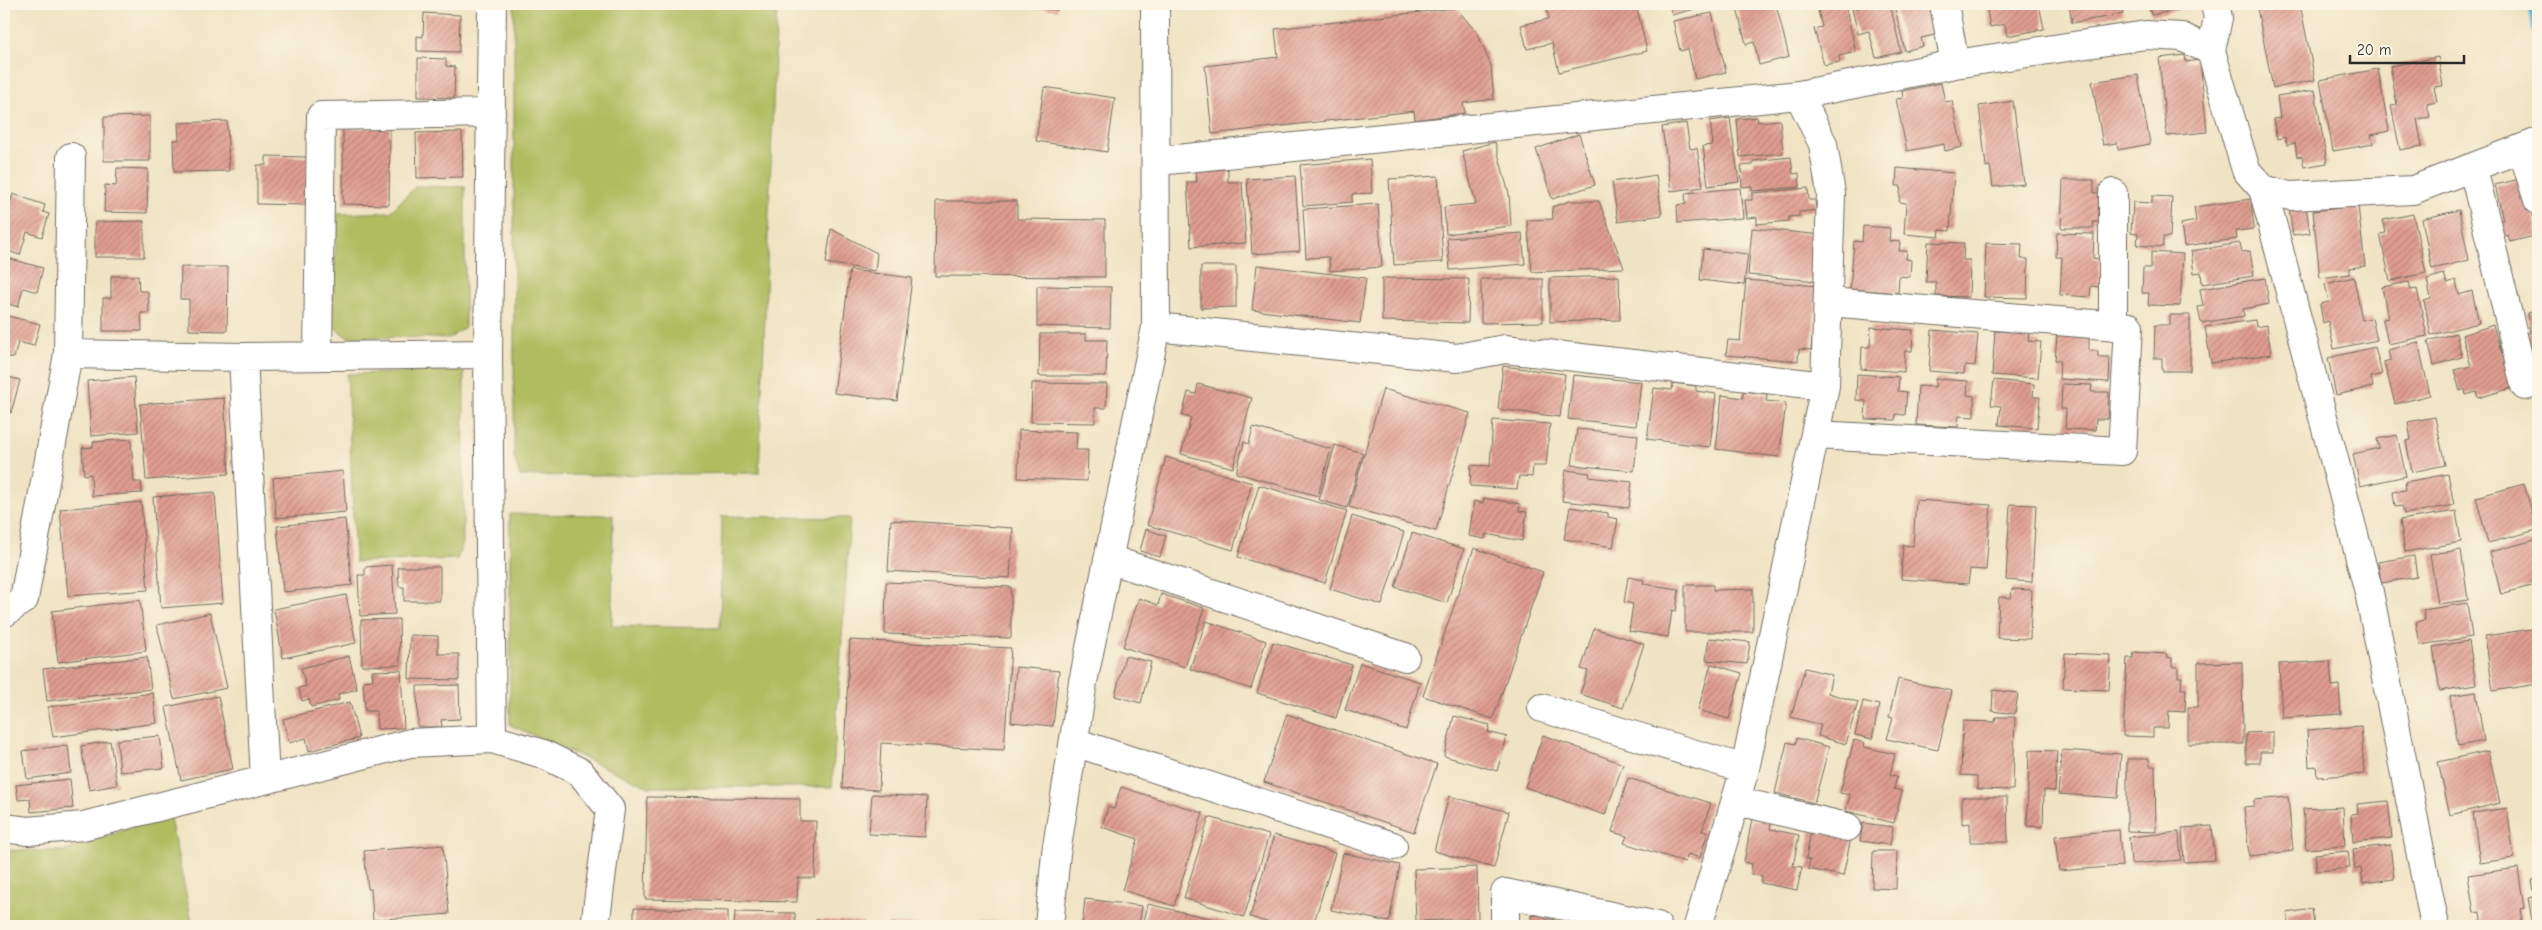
<svg xmlns="http://www.w3.org/2000/svg" width="2542" height="930" viewBox="0 0 2542 930" font-family="'Comic Neue',sans-serif">
<style>
.green{fill:#afbc5e;stroke:#6d7444}
.lines{fill:none;stroke-linecap:round;stroke-linejoin:round}
.stream{stroke:#5ab8d8;stroke-width:11}
.building{fill:url(#building-hatch)}
.minor-casing{stroke:#706b60;stroke-width:30}
.minor{stroke:#fff;stroke-width:28}
</style>
<defs>
<pattern id="building-hatch" width="6" height="6" patternUnits="userSpaceOnUse" patternTransform="scale(1.25)"><rect width="6" height="6" fill="#e09d90"/><path d="M-1 1l2-2M0 6l6-6M5 7l2-2" fill="none" stroke="#b68076"/></pattern>
</defs>
<rect width="100%" height="100%" fill="#fcf5e5"/>
<filter id="ink" filterUnits="userSpaceOnUse"><feTurbulence type="fractalNoise" baseFrequency=".02" numOctaves="2"/><feDisplacementMap in="SourceGraphic" scale="10" xChannelSelector="R" yChannelSelector="G"/><feConvolveMatrix kernelMatrix="1 2 1 2 8 2 1 2 1" color-interpolation-filters="sRGB"/></filter>
<filter id="wash" filterUnits="userSpaceOnUse"><feTurbulence type="fractalNoise" baseFrequency=".0096" numOctaves="4" result="noise"/><feDisplacementMap in="SourceGraphic" scale="20" xChannelSelector="R" yChannelSelector="G"/><feGaussianBlur stdDeviation="1.12" result="paint"/><feColorMatrix in="noise" values="0 0 0 0 0 0 0 0 0 0 0 0 0 0 0 0 0 1.4 0 .05"/><feComposite in="paint" operator="in"/></filter>
<g filter="url(#wash)">
<rect width="100%" height="100%" fill="#f0e3c3"/>
<path class="green" d="M514 4H777L759 473 520 476 514 456Z
M416 186 465 187V327L450 338 347 337 331 325 338 214 390 212Z
M464 371 463 543 457 559 355 562 347 374Z
M510 514 613 515 612 626 720 628 722 516 850 518 832 787H649L510 725Z
M169 814 193 926H4V850L66 851Z"/>
<g class="lines">
<path class="stream" d="M2532 4 2538 31"/>
</g>
<g id="blocks">
<path class="building" d="M1035 4H1058V10L1034 7Z
M1546 4H1636L1647 51 1559 72 1552 43 1527 49 1521 25 1549 19Z
M1669 4H1713L1672 15Z
M1736 4H1776L1789 57 1759 65 1754 42 1746 44Z
M1828 4H1845L1856 52 1839 56 1840 62 1824 65 1814 29 1822 27 1817 6Z
M1858 4H1890L1901 52 1876 58 1869 31 1858 34 1852 9 1859 8Z
M1894 4H1932L1939 34 1921 38 1923 46 1905 51Z
M1986 4H2039L2044 29 2007 36 2005 24 1990 27Z
M2069 4H2121L2123 14 2072 23Z
M2148 4H2192L2193 7 2151 15Z
M2277 4H2300L2315 80 2273 88 2257 8Z
M1456 8 1478 34 1491 66 1494 99 1463 103 1465 113 1415 120 1414 111 1212 134 1205 66 1278 57 1275 29Z
M424 13 460 15 459 52 417 51V36L423 37Z
M1712 13 1726 72 1695 79 1688 49 1680 51 1673 21Z
M2185 55 2186 62 2200 60 2207 132 2167 136 2159 58Z
M2438 57 2443 86 2434 87 2437 102 2427 104 2430 117 2417 119 2422 146 2400 150 2391 106 2397 105 2390 66Z
M418 58 446 59V66L455 67 454 98 418 97Z
M2378 69 2389 131 2371 135 2373 144 2333 151 2320 80Z
M2138 75 2150 144 2118 150 2117 143 2103 145 2092 82Z
M1941 83 1945 102 1952 101 1962 147 1945 151 1944 144 1907 151 1896 99 1903 98 1902 91Z
M1044 87 1115 98 1107 152 1036 141Z
M2315 90 2327 163 2304 167 2302 156 2297 157 2295 143 2287 145 2285 137 2277 139 2273 119 2280 118 2277 96Z
M2013 101 2024 184 1993 187 1990 166 1986 167 1979 106Z
M150 116V161H104V117Z
M1757 117 1758 122 1780 120 1783 153 1740 157 1737 119Z
M1730 118 1739 182 1708 186 1703 146 1713 145 1710 121Z
M227 121 229 171 174 172 173 140H179L178 123Z
M1686 123 1690 149 1697 148 1703 187 1671 191 1662 127Z
M343 128H390L389 205 343 204Z
M462 132 463 177 417 178 416 133Z
M1579 134 1595 185 1552 199 1536 149Z
M1495 142 1509 194 1511 226 1446 234 1444 207 1476 204 1462 151Z
M266 156 307 157V205L257 204V165H266Z
M1791 157 1793 174 1799 173 1800 187 1752 191V186L1742 187 1741 166 1753 165V161Z
M1370 159 1372 193 1352 194V202L1303 206 1300 165Z
M117 168 148 169 147 213 104 212 105 185 116 186Z
M1897 168 1954 173 1950 231 1940 230 1939 237 1904 234 1906 203 1899 202 1901 186H1896Z
M1228 169V182H1242L1246 243 1191 247 1187 182H1197L1196 171Z
M1656 175 1662 215 1618 222 1612 182Z
M1295 176 1300 251 1252 254 1247 179Z
M1438 176 1443 262 1394 265 1389 179Z
M2524 178 2538 235 2510 242 2508 235 2502 237 2498 221 2503 220 2495 185Z
M2063 180H2094V193H2102V217L2099 218V222H2093L2094 228H2061Z
M1740 188 1743 218 1678 223 1677 205 1686 204 1685 193Z
M1808 188 1809 200H1815L1816 210 1799 212V216L1789 217V221L1757 224V217L1747 218 1745 200H1752V193Z
M13 194 45 205 43 212 49 214 42 237 27 232 20 255 4 250V223Z
M2152 196 2172 197 2170 237H2163V247L2137 245 2138 234 2131 233 2133 202 2152 203Z
M2251 199 2254 229 2236 231 2237 239 2184 246 2181 224 2196 221 2194 207Z
M936 201H1017V219L1105 220V277L935 276Z
M1570 201H1599L1624 268 1532 272 1527 220 1553 219 1552 207Z
M1378 204 1382 267 1330 271 1329 257 1306 258 1303 209Z
M2306 206 2310 233 2293 235 2289 210Z
M2358 206 2365 266 2350 268V274L2320 278 2313 211Z
M2459 210 2469 260 2432 269 2422 219Z
M2413 214 2426 273 2390 281 2380 234 2386 233 2383 220Z
M144 221V257H95V222Z
M1863 226 1890 228 1889 241 1900 242 1899 251H1907L1906 259 1911 260 1910 277 1899 276 1898 293 1850 289 1854 241 1862 242Z
M1752 228 1822 235 1818 281 1748 275Z
M831 229 877 253 875 271 826 263Z
M1522 233 1525 264 1450 270 1447 238Z
M2057 233 2094 234 2093 258 2100 259 2099 287 2091 286 2090 297 2060 295 2062 257H2056Z
M1928 242 1964 243 1963 260H1970L1969 297 1936 296V282H1926Z
M1986 243 2022 244 2021 259H2028L2027 298 1984 297Z
M2240 243 2242 252 2250 251 2254 276 2202 284 2201 272 2194 273 2191 251Z
M1703 249 1748 254 1744 285 1700 280Z
M2151 252 2183 254 2180 306 2148 305 2149 293H2142L2143 268H2151Z
M4 257 43 268 37 292 23 288 18 307 9 304 7 310 4 309Z
M1257 265 1366 278 1360 323 1252 310Z
M1201 266H1236V307L1201 308Z
M181 267H228L227 331 189 330V299H180Z
M850 270 912 278 897 401 834 393Z
M2444 274 2447 283 2456 280 2459 295 2472 291 2479 323 2431 335 2424 301 2431 299 2427 279Z
M111 276H138L139 291H148L149 313H141L142 331H103V298H111Z
M1619 276 1620 320 1550 322V278Z
M2354 277 2362 320 2372 318 2377 340 2334 349 2328 321 2323 323 2320 304 2329 302 2325 284Z
M1382 278 1469 279 1468 323 1382 321Z
M2265 278 2269 304 2243 309 2244 316 2201 323 2198 307 2203 306 2200 289Z
M1481 279H1543V322L1481 323Z
M1746 280 1818 286 1811 350 1799 349 1798 361 1726 355 1728 340 1740 341Z
M2409 282 2411 290 2417 289 2427 336 2388 344 2383 319 2388 318 2382 287Z
M1037 286 1111 287 1110 328 1037 326Z
M2538 310V363H2537L2534 346 2527 347 2524 334 2530 333 2527 313Z
M4 315 40 324 34 346 18 342 14 358 4 356Z
M2170 315H2190V371H2162V358H2154L2155 325H2170Z
M2255 320 2256 327 2267 325 2271 354 2211 363 2205 327Z
M2493 325 2512 388 2478 398 2476 392 2466 395 2465 389 2460 391 2454 370 2471 366 2462 335Z
M1871 327 1913 330 1912 351H1905L1904 372 1861 369 1862 347H1870Z
M1932 330 1978 334 1975 366 1965 365 1964 374 1929 371Z
M1995 331 2029 332 2028 341 2041 342 2038 378 1992 375Z
M2456 333 2462 357 2434 365 2428 341Z
M1040 334H1086V340H1107L1106 376H1039Z
M2057 334 2089 336V351H2098V357H2110L2109 382 2059 379 2060 360H2055Z
M2418 342 2430 395 2395 404 2384 362 2390 360 2388 350Z
M2375 347 2382 374 2371 377 2373 387 2336 395 2328 358Z
M1503 366 1565 374 1560 417 1498 409Z
M1857 374 1899 377 1898 391 1907 392 1905 415 1896 414 1895 420 1865 419 1866 401 1856 400Z
M1573 375 1641 382 1636 426 1568 419Z
M4 376 20 380 11 413 4 411Z
M134 377 138 432 91 436 87 381Z
M1935 379 1968 381 1967 395 1974 396V417L1959 416 1958 427 1916 425 1918 386 1935 387Z
M1994 380 2034 384 2033 397H2040L2037 428 1999 425 2001 406 1991 405Z
M1032 383 1107 384 1106 408H1095V423L1031 422Z
M1673 383 1696 386V391L1716 394 1710 447 1647 439 1654 388 1672 390Z
M1198 384 1252 398 1233 468 1181 454 1191 418 1182 416 1188 392 1196 394Z
M2062 384 2092 385 2091 392H2109L2108 419H2096L2095 430 2065 429 2066 409H2061Z
M1383 389 1470 413 1436 531 1349 507Z
M1743 391 1767 394 1766 401 1786 403 1779 457 1716 449 1722 395 1743 398Z
M224 398 229 474 146 480 140 404Z
M4 417 9 418 4 434Z
M2435 417 2445 465 2412 472 2406 441 2411 440 2408 422Z
M1493 420 1550 424 1546 466H1533L1532 477 1519 476 1517 489 1470 486 1471 465 1490 466Z
M1253 427 1331 449 1318 496 1236 473 1244 442 1249 444Z
M1577 429 1638 435 1634 471 1572 465Z
M1019 430 1077 432 1076 450H1088L1087 481 1018 478Z
M2397 435 2406 476 2360 486 2353 454 2379 448 2377 439Z
M131 439 134 482H141L142 493 92 496 91 474 84 475 82 448 93 447V442Z
M1335 445 1363 453 1347 508 1319 500Z
M1166 457 1252 483 1233 550 1147 525Z
M1566 470 1590 473 1589 477 1632 482 1629 508 1562 501Z
M343 471 346 512 276 518 273 478Z
M2448 474 2454 505 2404 514 2402 506 2395 507 2393 492 2406 490 2405 482Z
M2524 484 2537 530 2488 543 2476 497Z
M1259 485 1347 511 1325 583 1238 557Z
M215 492 223 603 161 608 153 497Z
M1484 498 1520 504 1519 511 1527 512 1522 541 1486 534 1485 539 1469 536 1474 501 1483 503Z
M1916 500 1991 505 1986 570 1970 569 1968 584 1901 579 1903 545 1913 546Z
M141 502 148 590 68 596 60 509Z
M2010 504 2036 505 2032 582 2006 580Z
M1570 507 1608 513V517L1618 519 1613 547 1564 539Z
M2456 511 2461 542 2405 552 2400 520Z
M1352 516 1404 532 1382 605 1330 589Z
M345 519 352 585 283 592 277 526Z
M891 520 1013 528 1010 578 888 571Z
M1146 529 1166 536 1160 557 1140 551Z
M1412 533 1464 549 1447 603 1395 587Z
M2535 540 2538 552V584L2501 594 2490 552Z
M1474 548 1543 572 1493 719 1423 696Z
M2461 550 2468 600 2438 604 2430 554Z
M2414 556 2417 577 2381 583 2378 562Z
M392 565 395 614 360 616 358 575H365V567Z
M398 567H440V601H404V587H399Z
M1628 577 1644 580 1643 584 1679 589 1676 611 1672 610 1668 637 1629 631 1633 604 1624 602Z
M886 582 1011 587V638L885 634Z
M1685 585H1713V590L1753 589V632H1685Z
M2012 589 2032 590 2030 639 1997 638 1999 597 2011 598Z
M1161 594 1204 608 1185 667 1123 647 1139 598 1158 605Z
M346 595 356 643 283 658 274 609Z
M140 600 146 651 58 662 52 611Z
M2467 603 2472 637 2420 645 2416 622 2425 620 2423 610Z
M210 613 227 688 174 699 157 625Z
M399 619 400 665 362 666 361 620Z
M1206 621 1266 641 1251 689 1190 669Z
M1594 628 1644 644 1623 708 1580 694 1588 671 1581 669Z
M2538 628V684L2493 691 2485 636Z
M410 635 438 636V654H459V680L409 679Z
M1709 638 1750 642 1747 664 1706 660Z
M850 640 1011 648 1004 750 881 743 879 790 842 788Z
M2469 641 2476 685 2440 691 2433 647Z
M1273 642 1352 665 1336 718 1257 693Z
M2134 652 2167 654 2166 657 2172 658V667H2178V677H2182L2181 689H2186L2185 712 2169 711 2168 728H2153V737L2123 736 2127 658H2133Z
M2065 653 2111 655 2109 690 2063 688Z
M349 656 357 689 338 694 339 700 311 707 309 699 302 701 299 688 306 686 301 668Z
M1125 656 1151 662 1141 703 1115 696Z
M147 657 151 689 47 701 43 669Z
M2330 661 2332 686 2339 685 2341 714 2282 718 2279 664Z
M2242 662 2243 744H2188V707H2198V663Z
M1360 663 1420 682 1406 730 1345 710Z
M1711 664 1742 673 1729 719 1698 710Z
M1016 667 1059 671 1053 726 1011 722Z
M1805 668 1832 675 1828 693 1858 702 1846 744 1818 736 1821 725 1791 717Z
M401 670 404 728 377 729 376 711H365L363 681 373 680 372 671Z
M1898 679 1952 691 1938 750 1887 739 1893 718 1889 717Z
M459 685 460 719 441 720 442 727H418L417 686Z
M1993 690 2018 693 2015 714 1992 711Z
M2476 692 2484 741 2458 746 2450 696Z
M153 693 157 723 53 737 48 707Z
M218 696 233 769 181 780 166 707Z
M1863 701 1879 705 1872 739 1855 735Z
M350 702 359 738 309 751 306 738 289 743 283 719Z
M1287 714 1437 764 1414 832 1264 782Z
M1454 716 1490 725 1488 732 1507 737 1497 771 1444 756Z
M1996 717H2015L2013 790 1977 789V776L1961 775 1963 721 1995 722Z
M2361 726 2364 774 2317 777 2316 766 2309 767 2307 730Z
M2273 732V752H2260V763H2246V733Z
M1543 735 1623 764 1605 815 1525 787Z
M160 736 164 768 120 772 117 740Z
M1797 738 1829 747 1814 803 1775 793 1787 742 1795 744Z
M1854 740 1865 743 1864 747 1895 754 1890 775 1897 776 1894 789 1902 791 1894 823 1846 811 1850 795 1840 793Z
M110 741 117 785 89 790 81 746Z
M68 745 71 773 27 779 23 751Z
M2029 750 2057 751 2055 791 2044 790 2043 827 2027 826Z
M2062 750 2121 754 2118 798 2058 794Z
M2488 751 2500 803 2450 815 2438 762Z
M2127 759H2149L2150 766H2155L2156 832 2127 831Z
M1628 778 1711 803 1702 831 1708 832 1700 858 1688 854 1685 862 1624 843 1627 836 1612 832Z
M70 779 73 808 31 812 30 799 18 800 16 785Z
M1121 787 1203 813 1174 906 1122 890 1138 839 1102 827 1108 807 1114 809Z
M872 794 927 797 925 837 869 834Z
M1449 796 1509 812 1494 868 1434 851Z
M647 797 800 799V821H816L815 878H798L797 902 645 899Z
M1962 797H2007L2008 842H1970V823L1962 824Z
M2288 797 2293 851 2249 856 2244 807 2254 806V800Z
M2388 801 2392 838 2353 842 2351 814 2358 813 2357 804Z
M2343 807 2345 846 2306 849 2303 809Z
M2507 808 2514 858 2480 863 2473 813Z
M1209 817 1269 835 1244 917 1184 898Z
M1752 819 1771 823 1770 829 1799 835 1793 866 1802 867 1797 890 1761 883 1762 876 1751 874 1752 864 1744 862Z
M1863 823 1893 827 1890 845 1860 841Z
M2212 826 2215 860 2184 862 2182 828Z
M1811 830 1851 838 1843 876 1808 869 1810 860 1806 859Z
M2119 830 2122 866 2059 871 2055 836Z
M2179 832 2181 860 2131 864 2129 837Z
M1274 835 1335 853 1313 926H1280L1250 917Z
M443 845 449 914 373 920 371 889H368L364 851Z
M2390 845 2394 879 2363 883 2361 868 2355 869 2353 849Z
M1873 851H1897L1896 889 1872 888Z
M2348 851 2350 868 2317 871 2315 854Z
M1343 853 1400 865 1389 922 1331 910Z
M1477 867 1478 919 1416 921 1414 869Z
M2518 868 2524 908 2520 909 2523 926H2482L2480 912 2474 913 2468 875Z
M2538 879V926H2533L2528 898 2535 897 2532 880Z
M1085 899 1142 906 1139 926H1082Z
M1148 904 1231 923 1230 926H1143Z
M634 908 728 911V926H634Z
M2312 909 2314 926H2289L2287 913Z
M735 912 795 913V926H734Z
M1531 915H1545V919H1554V926H1531Z
M816 920 863 922V926H816Z
M982 921 1018 923V926H981Z
M571 922V926H497V925Z
M2374 922 2375 926H2348V925Z
M889 924H930V926H889Z"/>
</g>
</g>
<g filter="url(#ink)">
<use href="#blocks" fill-opacity="0" stroke="#706b60" stroke-width="1"/>
<g class="lines">
<defs>
<path id="minor" d="M492 4 488 354 492 739
M1944 4 1955 64
M2211 51 2218 18 2215 4
M2522 149 2538 200
M1158 161 1799 95 1955 64 2146 35 2182 37 2211 51 2246 170 2263 189 2290 196 2413 190 2538 142
M2473 168 2525 386
M2263 189 2369 592 2435 926
M2113 193V326
M1156 327 1457 358 1505 349 1825 386
M68 354 243 357 488 354
M318 356 321 116 491 113
M243 357 265 779
M1815 435 2122 451 2129 327 1829 302
M1109 559 1405 657
M4 613 24 599 68 354 71 157
M1542 708 1745 769
M1074 742 1393 846
M1737 801 1847 827
M4 828 28 831 83 826 410 743 492 739 543 754 580 772 610 809 595 926
M1049 926 1056 853 1083 682 1156 327 1155 4
M1505 926V893L1657 926
M1698 926 1745 769 1825 386 1831 194 1823 144 1799 95"/>
</defs>
<use href="#minor" class="minor-casing"/>
<use href="#minor" class="minor"/>
</g>
</g>
<rect width="2542" height="930" fill="none" stroke="#fcf5e5" stroke-width="20"/>
<path d="M2350 55v8h114v-8" fill="none" stroke="#2b2b2b" stroke-width="2.5"/>
<text x="2357" y="55" font-size="15" fill="#2b2b2b" stroke="#fcf5e5" stroke-width="4" paint-order="stroke">20 m</text>
</svg>
